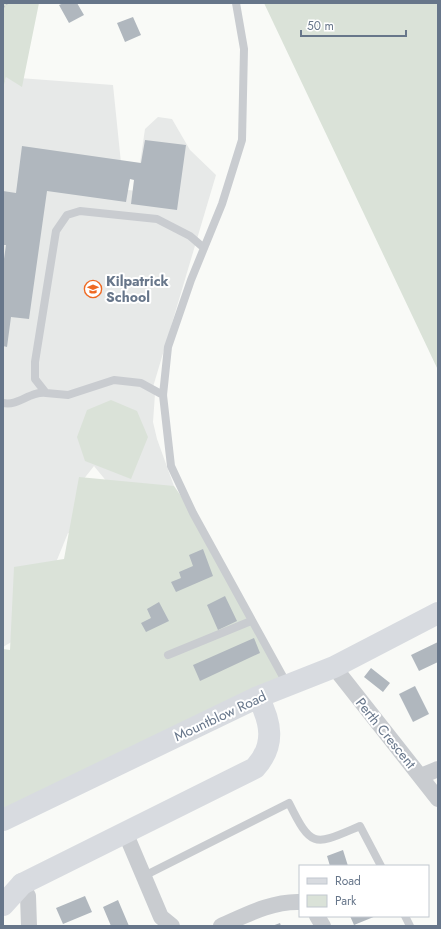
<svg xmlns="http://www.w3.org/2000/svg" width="441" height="929" viewBox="0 0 441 929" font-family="Jost,sans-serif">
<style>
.built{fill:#e7e9e8}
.green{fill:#dae2d8}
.building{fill:#b0b7be}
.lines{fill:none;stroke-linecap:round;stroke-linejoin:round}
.path{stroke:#c3c4c7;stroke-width:2.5;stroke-dasharray:2 2;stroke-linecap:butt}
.lane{stroke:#c9ccd0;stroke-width:8}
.street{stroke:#c9ccd0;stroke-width:16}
.secondary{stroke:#d8dbe0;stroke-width:22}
.primary{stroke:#d8dbe0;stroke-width:22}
.labels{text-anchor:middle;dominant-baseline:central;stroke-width:4;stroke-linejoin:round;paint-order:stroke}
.poi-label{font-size:14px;font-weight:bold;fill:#67768a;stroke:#fff;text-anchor:start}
.street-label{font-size:14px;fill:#67768a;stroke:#fff}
</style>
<rect width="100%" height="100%" fill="#f9faf7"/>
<path class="built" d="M6 77 113 85 121 163V189L136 191 145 129 158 117 172 119 190 150 216 175 153 387 155 394 153 422 157 439 179 500 144 527 94 466 79 485 72 534 68 533 50 577 13 641 3 647V91Z"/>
<path class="green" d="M3 3H39L22 87 6 77 3 91Z
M264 3H438V370Z
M111 400 137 411 148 437 131 479 85 461 77 437 87 410Z
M79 477 174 486 193 513 287 685 3 820V649L10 650 14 567 64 559Z"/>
<path class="building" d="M64 3H77L84 15 69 23 59 5Z
M133 17 141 35 125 42 117 23Z
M145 140 186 145 177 210 131 204 134 180 130 179 126 202 47 191 29 319 11 317 7 347 3 346V266L6 245H3V191L16 193 22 146 141 163Z
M203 549 213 576 176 592 171 582 181 578 179 572 193 566 189 555Z
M225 596 237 621 218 630 207 605Z
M159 602 169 621 146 632 141 623 151 618 147 609Z
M254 638 260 653 200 681 193 665Z
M438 642V662L419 671 411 655Z
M371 668 390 683 383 692 364 677Z
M415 686 429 714 413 722 399 694Z
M343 850 348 866H330L327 856Z
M85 896 92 912 63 924 56 908Z
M118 900 129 926H111L103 907Z
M350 916H376L354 925Z
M280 923 281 926H272Z"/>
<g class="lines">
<path class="path" d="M3 7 7 3"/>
<path class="lane" d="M236 3 244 49 242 140 222 204 191 280 168 347 163 395 171 466 193 513 287 684
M163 395 141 383 114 380 68 395 46 393 35 379V362L56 231 67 215 80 211 157 219 190 236 204 248
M3 403C20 406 29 391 46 393
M168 655 251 621
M144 876 289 803C312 850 315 845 360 826L381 866
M405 916 410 926"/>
<path class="street" d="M334 667 438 799
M421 776 438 769
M125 832 161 917 172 926
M22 884 28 896 29 926
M317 916 323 926
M221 926C246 915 272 901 300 902"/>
<path class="secondary" d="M3 820 258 697 334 667 438 613
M22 884 255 768C276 745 271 722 258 697"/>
<path class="primary" d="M3 905 22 884"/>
</g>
<defs>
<symbol id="school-ring" viewBox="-11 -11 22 22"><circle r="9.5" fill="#fff" stroke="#ef6922" stroke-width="1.5"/><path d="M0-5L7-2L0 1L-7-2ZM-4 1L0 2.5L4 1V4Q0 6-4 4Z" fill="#ef6922"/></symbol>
</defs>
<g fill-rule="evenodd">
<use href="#school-ring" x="83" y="279" width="20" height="20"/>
</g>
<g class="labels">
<g class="poi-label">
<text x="106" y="281">Kilpatrick<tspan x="106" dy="16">School</tspan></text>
</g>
<g class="street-label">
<text transform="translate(220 716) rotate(-25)">Mountblow Road</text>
<text transform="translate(386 733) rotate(51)">Perth Crescent</text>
</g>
</g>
<rect width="441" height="929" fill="none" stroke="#67768a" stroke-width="8"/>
<rect x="299" y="865" width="130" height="52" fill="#ffffff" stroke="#c2c8d0"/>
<rect x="307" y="878" width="20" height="6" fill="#d8dbe0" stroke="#c2c8d0"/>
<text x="335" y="885" font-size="12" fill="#67768a">Road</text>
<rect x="307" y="895" width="20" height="12" fill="#dae2d8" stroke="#c2c8d0"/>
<text x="335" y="905" font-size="12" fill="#67768a">Park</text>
<path d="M301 30v6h105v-6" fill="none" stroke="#67768a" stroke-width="2"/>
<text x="307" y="30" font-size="12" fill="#67768a" stroke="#ffffff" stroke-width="3" paint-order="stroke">50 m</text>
</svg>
